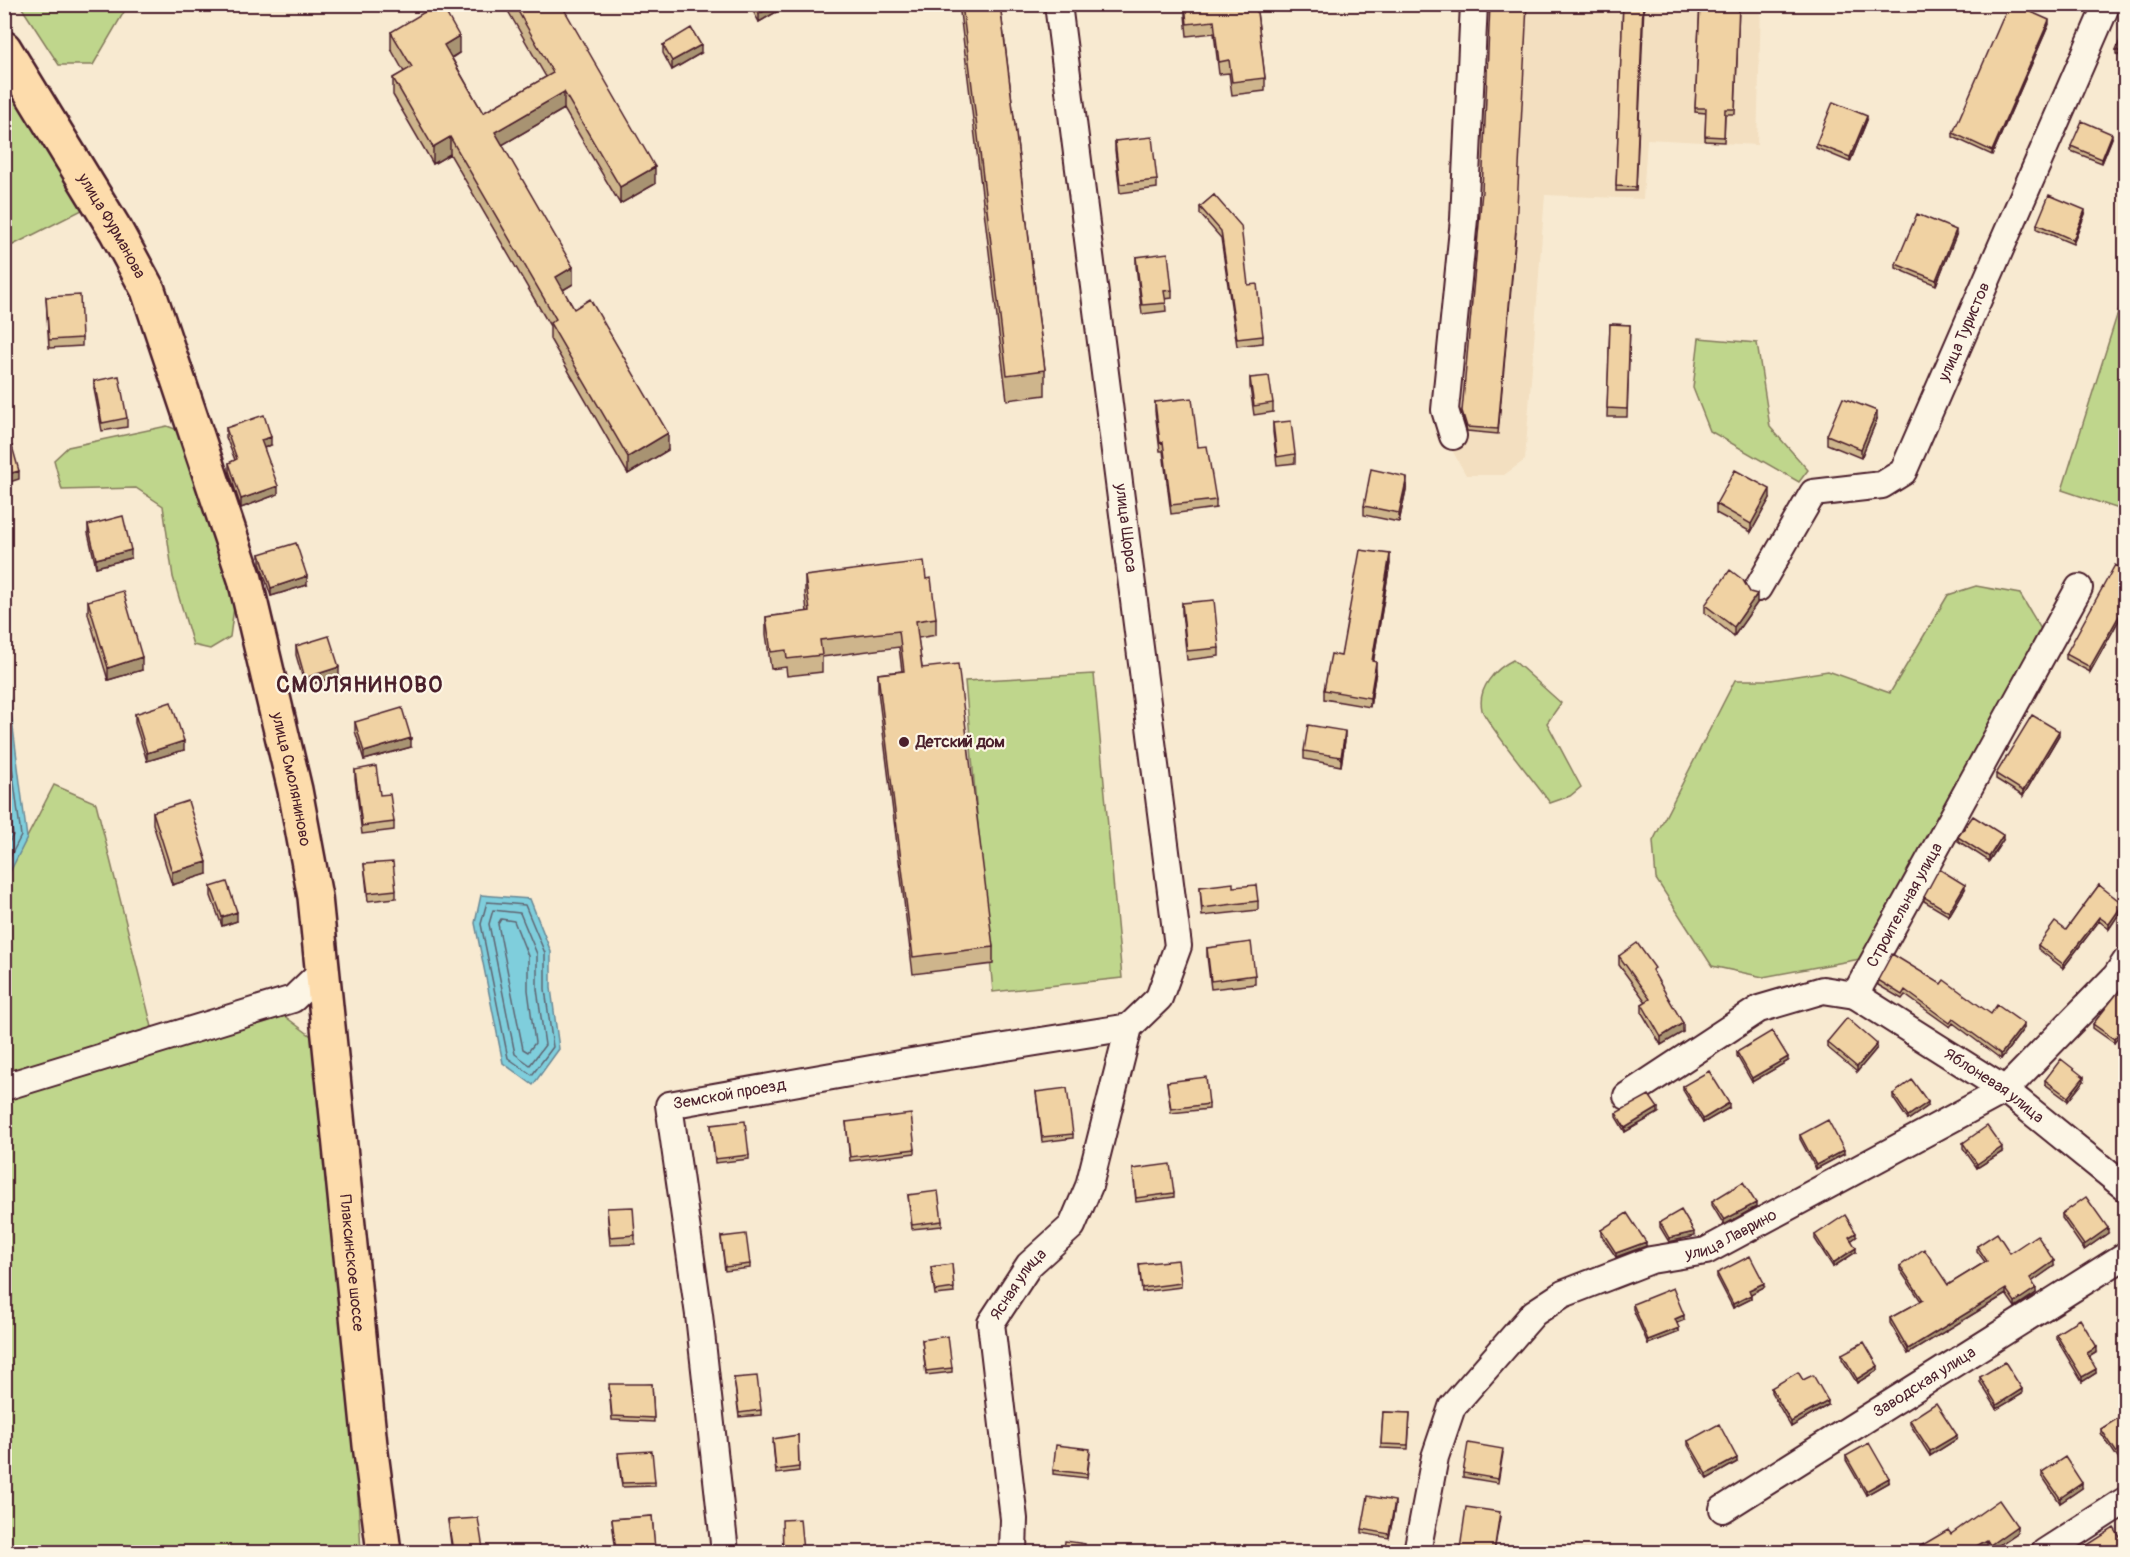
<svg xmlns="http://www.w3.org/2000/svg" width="2130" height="1557" viewBox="0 0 2130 1557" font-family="Pangolin,sans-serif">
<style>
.built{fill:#f3dfc0}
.green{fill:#bfd68c;stroke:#847a5c;stroke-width:1.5}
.water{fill:#7fcedc;stroke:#6a8895;stroke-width:1.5}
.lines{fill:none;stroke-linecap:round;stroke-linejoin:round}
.shore{stroke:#5f6572;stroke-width:1.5}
.minor-casing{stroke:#4a1f2b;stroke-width:30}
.major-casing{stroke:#4a1f2b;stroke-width:38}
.minor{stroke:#fcf5e5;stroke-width:26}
.major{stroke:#fddcac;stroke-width:33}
.wall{fill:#ceb58c;stroke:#4a1f2b;stroke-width:1.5}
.shaded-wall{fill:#a89372;stroke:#4a1f2b;stroke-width:1.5}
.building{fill:#f0d2a3;stroke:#4a1f2b;stroke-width:1.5}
.poi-dot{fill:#4a1f2b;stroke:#fcf5e5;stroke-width:2}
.labels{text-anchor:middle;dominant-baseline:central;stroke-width:4.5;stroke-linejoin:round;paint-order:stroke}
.street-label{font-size:16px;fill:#4a1f2b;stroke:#fcf5e5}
.poi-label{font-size:16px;font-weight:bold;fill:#4a1f2b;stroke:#fcf5e5;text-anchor:start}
.district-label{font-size:22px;font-weight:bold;letter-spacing:1.5px;fill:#4a1f2b;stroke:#fcf5e5}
</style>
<rect width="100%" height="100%" fill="#f8ead1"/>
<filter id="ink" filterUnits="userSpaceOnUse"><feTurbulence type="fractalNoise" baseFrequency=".0167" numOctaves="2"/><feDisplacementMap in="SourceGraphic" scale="12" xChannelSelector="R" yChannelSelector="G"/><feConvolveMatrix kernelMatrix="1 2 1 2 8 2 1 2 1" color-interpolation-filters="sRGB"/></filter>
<g filter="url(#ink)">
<path class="built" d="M1460 5H1761L1757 145 1647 139 1643 199 1545 195 1525 460 1504 475H1466L1430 411 1456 206Z"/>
<path class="green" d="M20 5H121L124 12 93 65H59Z
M4 81 84 209 5 249 4 248Z
M2125 290 2126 511H2125L2062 490Z
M1699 338 1757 343 1770 427 1808 470 1799 482 1710 431 1693 388Z
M167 426 186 433 236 592 230 637 210 649 193 645 173 577 163 506 136 488 62 490 54 460 68 447Z
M1976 586 2020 594 2041 629 1860 959 1763 977 1712 966 1656 879 1653 841 1735 680H1771L1828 671 1890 693 1948 595Z
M1513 660 1561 703 1547 723 1581 787 1570 796 1550 803C1539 787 1486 723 1482 710 1477 688 1495 669 1513 660Z
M1094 674 1122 978 993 992 965 681Z
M54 785 96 803 155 1039 279 1012 311 1036 336 1103 361 1552H5L4 882Z"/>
<path class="water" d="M5 678 7 680 27 838 5 882Z
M481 895 530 899 551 952V988L559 1049 533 1085 503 1063 475 923Z"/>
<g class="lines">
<path class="shore" d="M4 705 21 836 4 869
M4 766 13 835 4 852
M487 902 525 905 545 953V989L553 1047 532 1075 508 1058 481 924Z
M493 910 520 913 537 954V989L545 1045 530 1065 515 1054 489 924Z
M501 919 514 921 528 956V990L535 1043 528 1052 523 1049 498 924Z"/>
<defs>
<g id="minor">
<path d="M1453 436 1445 410 1464 219 1474 4"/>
<path id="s1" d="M1758 588 1813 493 1882 485 1903 472 2107 4"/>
<path id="s2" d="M1855 995 2005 1090 2126 1188"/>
<path d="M4 1087 293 999 322 971"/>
<path id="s3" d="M1627 1096 1759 1009 1823 990 1855 995 2079 588"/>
<path id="s4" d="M1723 1509 2126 1255"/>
<path id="s5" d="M725 1552 699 1315 669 1105 905 1063 1129 1027"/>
<path id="s6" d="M1013 1552 1014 1519 991 1323 1029 1265 1072 1226 1089 1186 1129 1027 1159 998 1178 946 1058 4"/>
<path id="s7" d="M1417 1552 1435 1457 1452 1407 1534 1313 1563 1294 1651 1260 1706 1251 2005 1090 2116 976 2126 961"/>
<path d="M2045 1552 2126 1500"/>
</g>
<g id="major">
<path id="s8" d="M4 48 116 231 148 290 245 579 295 790 315 897 370 1445 384 1552"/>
</g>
</defs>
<use href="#minor" class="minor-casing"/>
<use href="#major" class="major-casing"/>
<use href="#minor" class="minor"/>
<use href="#major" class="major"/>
</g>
<path class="wall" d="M504 4H561L655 184 620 204 564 109 502 145 573 284 563 290 574 309 668 450 628 474 550 339V326L450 154 433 164 393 95V78L404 72 391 49V32L459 53 452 58 483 113 546 77Z
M749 4H790L759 22Z
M959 4H1000L1045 370V395L1007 400Z
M1185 4H1256L1265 78V91L1232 95 1229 73 1219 74 1214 33 1187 36 1185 15Z
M1623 4H1644L1636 191H1616Z
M1700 4H1739L1735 114H1725L1724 142 1705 141 1706 113 1695 112Z
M2049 24 1992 155 1953 137V133Z
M2126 28V58L2116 54V50Z
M663 45 701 53 672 70 663 53Z
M1867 120 1850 162 1816 148V144Z
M2112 138 2102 163 2071 151V146Z
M1115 141 1157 180V188L1120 193 1115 150Z
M1214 195 1248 285 1263 336V343L1237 346 1221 238 1200 214V207Z
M2085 214 2073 244 2037 229V224Z
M1516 232 1498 434 1467 431 1462 415V411Z
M1956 235 1936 285 1896 268V264Z
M1136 257 1172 290V298L1165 299 1166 311 1142 314 1136 266Z
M46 297 82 338V346L49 348Z
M1610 324 1630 325 1627 417H1607Z
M1250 378 1273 403V412L1254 415 1250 387Z
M94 381 127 418V427L102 431 94 389Z
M1155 402 1198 447 1216 500V508L1171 514 1163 451H1160L1155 411Z
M1877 419 1861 458 1827 444V435Z
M1273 423 1295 454V463L1277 465 1273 432Z
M226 428 271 445 264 448 278 494 241 508 229 471V463L235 460 226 437Z
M1407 485 1399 522 1364 515V506Z
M1770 498 1751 532 1716 513V504Z
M88 525 131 558 96 567 88 533Z
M260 554 307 585 271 596 260 563Z
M1390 563 1373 662 1376 671 1370 707 1324 699V690Z
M2126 571V612L2124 611 2090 672 2066 659V654Z
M805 576 926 579 936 618V635L918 638 922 668 993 947V964L913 974 878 691V674L902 671 899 647 822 657V672L787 676 786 667 771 669 766 634V617L807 612 805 593Z
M88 601 142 670 108 680 88 614Z
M1182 603 1219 648V656L1187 660 1182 612Z
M1757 603 1734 636 1705 613V605Z
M296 646 339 676 305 686 296 655Z
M135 714 184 750 147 761 135 723Z
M355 722 411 747 364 760 355 731Z
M2059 735 2023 796 1996 779V774Z
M1345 740 1341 766 1304 759V751Z
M355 770 380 795 394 822V830L362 834 355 778Z
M153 812 207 874 172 885 153 824Z
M1958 837 2003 840 1989 861 1958 841Z
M364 864 396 890V898L368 901Z
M2099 885 2123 908 2109 929 2099 921 2063 968 2038 949V945L2066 930Z
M211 887 237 921 222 926 211 896Z
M1200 887H1233L1258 901V910L1202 916Z
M1965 889 1949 916 1924 901V897Z
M1207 948 1255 975V984L1211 989 1207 956Z
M1619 956 1655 976 1683 1032 1661 1045 1642 1013V1004L1646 1002 1619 965Z
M1878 980 1991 1014 2024 1028 2001 1059 1953 1023 1950 1027 1905 995 1902 999 1878 985Z
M2123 986 2114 1043 2093 1028V1024Z
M1827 1042 1877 1048 1857 1072 1827 1047Z
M1737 1052 1788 1061 1752 1082 1737 1056Z
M2045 1080 2084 1081 2068 1101 2045 1084Z
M1167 1082 1209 1104V1109L1171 1113Z
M1683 1086 1729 1108 1703 1123 1683 1090Z
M1036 1092 1073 1134V1138L1042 1142Z
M1893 1094 1928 1106 1908 1120 1893 1098Z
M1616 1113H1658L1625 1132 1616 1117Z
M846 1122 915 1149V1153L850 1161Z
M711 1125 749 1155V1159L715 1163Z
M1800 1135 1844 1154 1816 1169 1800 1139Z
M1963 1143 2002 1152 1977 1168 1963 1148Z
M1133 1169 1174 1193V1197L1136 1202Z
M908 1195 942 1221V1226L912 1229Z
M1712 1201 1756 1207 1724 1225 1712 1205Z
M607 1208 635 1235V1244L610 1245Z
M2062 1214 2108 1233 2084 1250 2062 1218Z
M1660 1222 1694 1236 1669 1242 1660 1227Z
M1601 1230 1646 1246 1616 1257 1601 1235Z
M1815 1235 1856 1237 1851 1240 1856 1252 1833 1267 1815 1239Z
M721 1237 750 1264V1268L725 1271Z
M1977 1246 2010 1253 2054 1266 2032 1281 2036 1293 2015 1307 2006 1294 1908 1354 1890 1323V1318L1921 1301 1900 1270V1266L1948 1285 1985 1262 1977 1251Z
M952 1264 954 1293 935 1295 931 1267Z
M1139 1264 1181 1283V1287L1142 1292Z
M1717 1273 1764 1287 1750 1294 1751 1299 1733 1308 1717 1277Z
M1633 1304 1684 1320 1677 1323 1679 1332 1648 1344 1633 1309Z
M2056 1334 2097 1352 2089 1357 2096 1373 2082 1382 2056 1338Z
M922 1340 952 1368V1372L926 1375Z
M1842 1354 1878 1370 1857 1383 1842 1359Z
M1980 1377 2022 1394 1997 1409 1980 1382Z
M734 1378 761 1410V1415L739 1417Z
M1803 1380 1828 1405 1791 1427 1771 1392V1388Z
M652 1384 654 1422 612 1420 609 1388Z
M1383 1412 1410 1413 1408 1449 1381 1448Z
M2126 1413 2123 1466 2101 1433V1429Z
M1910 1420 1957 1439 1930 1456 1910 1424Z
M798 1435 799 1471 776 1474 773 1443Z
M1688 1441 1737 1462 1707 1479 1688 1445Z
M1503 1453 1498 1483 1463 1477V1473Z
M1090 1454 1087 1478 1053 1474V1470Z
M1846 1456 1889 1482 1866 1495 1846 1460Z
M618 1457 655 1482V1486L622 1487Z
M2042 1472 2082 1488 2060 1503 2042 1476Z
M1395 1506 1389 1538 1362 1533V1529Z
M652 1516 655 1552H616L612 1519Z
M1500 1517 1494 1552H1460V1549Z
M448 1520 483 1549V1552H452Z
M2017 1533 1990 1551 1987 1547 1977 1552H1914V1550L1951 1534Z"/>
<path class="shaded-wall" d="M775 4H790L759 22V14Z
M2049 20V24L1992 155V151Z
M459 36V53L444 62V45Z
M701 45V53L672 70V61Z
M564 92V109L495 149V132Z
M1867 116V120L1850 162V157Z
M2112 134V138L2102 163V159Z
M450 137V154L433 164V147Z
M655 167V184L620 204V187Z
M2085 210V214L2073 244V240Z
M1956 230V235L1936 285V280Z
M573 267V284L556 294V277Z
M1877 411V419L1861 458V449Z
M668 433V450L628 474V457Z
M271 437V445L261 449V440Z
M19 471V479L4 484V475Z
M1407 477V485L1399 522V513Z
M278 486V494L241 508V499Z
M1770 489V498L1751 532V524Z
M131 550V558L96 567V559Z
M1390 554V563L1372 670V661Z
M307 576V585L271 596V588Z
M1757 594V603L1734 636V627Z
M2124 607V611L2090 672V667Z
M142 657V670L108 680V668Z
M1376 662V671L1370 707V698Z
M339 667V676L305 686V678Z
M1345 731V740L1341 766V757Z
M2059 731V735L2023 796V791Z
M411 738V747L364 760V752Z
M184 741V750L147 761V753Z
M2003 835V840L1989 861V857Z
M207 862V874L172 885V872Z
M1965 885V889L1949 916V912Z
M2123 904V908L2109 929V924Z
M237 912V921L222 926V917Z
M2099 917V921L2063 968V964Z
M1683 1023V1032L1661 1045V1037Z
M2024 1024V1028L2001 1059V1054Z
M2126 1024V1028L2114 1043V1039Z
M1877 1044V1048L1857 1072V1067Z
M1788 1057V1061L1752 1082V1078Z
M2084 1077V1081L2068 1101V1097Z
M1928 1102V1106L1908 1120V1116Z
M1729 1103V1108L1703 1123V1119Z
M1658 1108V1113L1625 1132V1128Z
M2002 1147V1152L1977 1168V1164Z
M1844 1150V1154L1816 1169V1165Z
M1756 1203V1207L1724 1225V1220Z
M2108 1228V1233L2084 1250V1245Z
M1694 1232V1236L1669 1242V1238Z
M1856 1233V1237L1849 1242V1237Z
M1646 1242V1246L1616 1257V1253Z
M1856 1248V1252L1833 1267V1263Z
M2054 1261V1266L2030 1283V1278Z
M1764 1283V1287L1749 1295V1290Z
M2036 1288V1293L2015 1307V1302Z
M2006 1289V1294L1908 1354V1349Z
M1751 1295V1299L1733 1308V1304Z
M1684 1315V1320L1675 1323V1319Z
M1679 1328V1332L1648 1344V1340Z
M2097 1347V1352L2087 1358V1353Z
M1878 1366V1370L1857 1383V1379Z
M2096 1369V1373L2082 1382V1377Z
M2022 1389V1394L1997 1409V1405Z
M1828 1401V1405L1791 1427V1422Z
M1957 1435V1439L1930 1456V1451Z
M1737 1458V1462L1707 1479V1474Z
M1889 1478V1482L1866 1495V1491Z
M2082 1483V1488L2060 1503V1498Z
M1395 1501V1506L1389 1538V1534Z
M2017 1526V1533L1990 1551V1545Z
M1987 1540V1547L1977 1552H1966Z"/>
<path class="building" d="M438 4H441L459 36 444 45 483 113 553 73 514 4H561L655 167 620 187 564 92 495 132 573 267 556 277 574 309 590 299 668 433 628 457 550 323 556 319 450 137 433 147 393 78 412 67 391 32Z
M753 4H775L759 14Z
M962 4H1000L1045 370 1007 375Z
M1185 4H1256L1265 78 1232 82 1229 60 1219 62 1214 21 1187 24Z
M1490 4H1527L1516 228 1498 429 1467 427 1462 411 1482 191Z
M1623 4H1643L1636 187 1616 186Z
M1700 4H1739L1735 109H1725L1724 137 1705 136 1706 108H1695Z
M2009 4H2013L2049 20 1992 151 1953 133Z
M691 28 701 45 672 61 663 45Z
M2126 28V54L2116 50Z
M1833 102 1867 116 1850 157 1816 144Z
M2082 121 2112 134 2102 159 2071 146Z
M1152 137 1157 180 1120 184 1115 141Z
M1214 195 1241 226 1248 285 1257 284 1263 336 1237 339 1221 231 1200 207Z
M2049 195 2085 210 2073 240 2037 224Z
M1917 214 1956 230 1936 280 1896 264Z
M1168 253 1172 290 1164 291 1166 303 1142 305 1136 257Z
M80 295 82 338 49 340 46 297Z
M1610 324 1630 325 1627 409 1607 408Z
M119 376 127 418 102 423 94 381Z
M1269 376 1273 403 1254 406 1250 378Z
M1192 398 1198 447 1207 446 1216 500 1171 505 1163 442 1160 443 1155 402Z
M1843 398 1877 411 1861 449 1827 435Z
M264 415 271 437 261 440 278 486 241 499 229 463 237 459 226 428Z
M1291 421 1295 454 1277 457 1273 423Z
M12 446 19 471 4 475V448Z
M1371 469 1407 477 1399 513 1364 506Z
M1735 470 1770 489 1751 524 1716 504Z
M123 516 131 550 96 559 88 525Z
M296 543 307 576 271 588 260 554Z
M1360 550 1390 554 1372 661 1376 662 1370 698 1324 690 1331 654 1341 656Z
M924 561 926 579 931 578 936 618 916 621 922 668 958 664 993 947 913 957 878 674 904 671 899 631 820 640 822 655 787 659 786 650 771 652 766 617 810 611 805 576Z
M2115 565 2126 571V608L2124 607 2090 667 2066 654Z
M1730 570 1743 580 1750 592 1757 594 1734 627 1705 605Z
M123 591 142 657 108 668 88 601Z
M1214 600 1219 648 1187 651 1182 603Z
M329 636 339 667 305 678 296 646Z
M171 702 184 741 147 753 135 714Z
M402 708 411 738 364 752 355 722Z
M2032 715 2059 731 2023 791 1996 774Z
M1308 725 1345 731 1341 757 1304 751Z
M376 766 380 795 390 794 394 822 362 826 355 770Z
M188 801 207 862 172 872 153 812Z
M1973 816 2003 835 1989 857 1958 837Z
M393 862 396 890 368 893 364 864Z
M1939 869 1965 885 1949 912 1924 897Z
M227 882 237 912 222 917 211 887Z
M1233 883V887L1256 885 1258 901 1202 908 1200 887Z
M2099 885 2123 904 2109 924 2099 917 2063 964 2038 945 2055 922 2066 930Z
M1251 942 1255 975 1211 981 1207 948Z
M1637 943 1655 968 1652 970 1683 1023 1661 1037 1642 1004 1650 999 1619 956Z
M1892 954 1941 984 1944 980 1991 1014 1997 1005 2024 1024 2001 1054 1953 1019 1950 1023 1905 990 1902 995 1878 980Z
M2123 986 2126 988V1024L2114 1039 2093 1024Z
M1847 1018 1877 1044 1857 1067 1827 1042Z
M1772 1031 1788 1057 1752 1078 1737 1052Z
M2061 1059 2084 1077 2068 1097 2045 1080Z
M1709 1071 1729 1103 1703 1119 1683 1086Z
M1206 1077 1209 1104 1171 1109 1167 1082Z
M1912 1080 1928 1102 1908 1116 1893 1094Z
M1067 1088 1073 1134 1042 1137 1036 1092Z
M1649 1095 1658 1108 1625 1128 1616 1113Z
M911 1114 915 1149 850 1157 846 1122Z
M1828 1120 1844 1150 1816 1165 1800 1135Z
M745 1121 749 1155 715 1159 711 1125Z
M1987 1126 2002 1147 1977 1164 1963 1143Z
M1170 1164 1174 1193 1136 1198 1133 1169Z
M1743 1182 1756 1203 1724 1220 1712 1201Z
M938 1191 942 1221 912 1225 908 1195Z
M2086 1197 2108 1228 2084 1245 2062 1214Z
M633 1207 635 1235 610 1237 607 1208Z
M1681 1210 1694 1232 1669 1238 1660 1222Z
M1627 1213 1646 1242 1616 1253 1601 1230Z
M1845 1215 1856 1233 1849 1237 1856 1248 1833 1263 1815 1235Z
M1997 1233 2010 1253 2037 1235 2054 1261 2030 1278 2036 1288 2015 1302 2006 1289 1908 1349 1890 1318 1923 1300 1900 1266 1924 1249 1948 1285 1987 1261 1977 1246Z
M746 1234 750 1264 725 1267 721 1237Z
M1750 1256 1764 1283 1749 1290 1751 1295 1733 1304 1717 1273Z
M1178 1260 1181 1283 1142 1288 1139 1264Z
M952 1264 954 1288 935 1291 931 1267Z
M1673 1288 1684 1315 1675 1319 1679 1328 1648 1340 1633 1304Z
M2080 1319 2097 1347 2087 1353 2096 1369 2082 1377 2056 1334Z
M948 1336 952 1368 926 1371 922 1340Z
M1864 1342 1878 1366 1857 1379 1842 1354Z
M2005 1362 2022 1389 1997 1405 1980 1377Z
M1798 1372 1803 1380 1813 1375 1828 1401 1791 1422 1771 1388Z
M757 1376 761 1410 739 1413 734 1378Z
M609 1384H652L654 1418 612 1416Z
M1936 1403 1957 1435 1930 1451 1910 1420Z
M1383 1412 1410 1413 1408 1445 1381 1444Z
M2126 1413V1460L2123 1462 2101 1429Z
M1719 1424 1737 1458 1707 1474 1688 1441Z
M798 1435 799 1467 776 1470 773 1439Z
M1468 1443 1503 1449 1498 1479 1463 1473Z
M1869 1443 1889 1478 1866 1491 1846 1456Z
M1056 1445 1090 1449 1087 1474 1053 1470Z
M652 1451 655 1482 622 1483 618 1453Z
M2065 1457 2082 1483 2060 1498 2042 1472Z
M1368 1496 1395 1501 1389 1534 1362 1529Z
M1999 1500 2017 1526 1990 1545 1987 1540 1966 1552H1916L1914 1550 1948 1530 1951 1534Z
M1466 1507 1500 1512 1494 1552H1482L1460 1549Z
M652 1516 655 1549 616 1551 612 1519Z
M478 1518 483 1549 453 1551 448 1520Z
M800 1519 803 1551 783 1552 782 1520Z
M2114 1528 2126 1546V1552H2090L2086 1546Z
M1065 1541 1085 1544 1084 1552H1055V1549L1064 1550Z"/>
</g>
<circle class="poi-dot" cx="904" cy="742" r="6"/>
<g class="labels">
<g class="street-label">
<text stroke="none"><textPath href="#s8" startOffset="208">улица Фурманова</textPath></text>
<text stroke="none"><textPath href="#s1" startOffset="357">улица Туристов</textPath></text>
<text transform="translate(1126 528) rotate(83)">улица Щорса</text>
<text stroke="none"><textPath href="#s8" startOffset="792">улица Смоляниново</textPath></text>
<text stroke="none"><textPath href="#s3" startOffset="360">Строительная улица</textPath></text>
<text stroke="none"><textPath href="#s2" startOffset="166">Яблоневая улица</textPath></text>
<text stroke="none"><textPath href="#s5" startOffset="512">Земской проезд</textPath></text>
<text stroke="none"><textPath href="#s7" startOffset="488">улица Лаврино</textPath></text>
<text stroke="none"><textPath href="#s8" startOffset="1280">Плаксинское шоссе</textPath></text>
<text stroke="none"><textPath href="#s6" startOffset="278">Ясная улица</textPath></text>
<text stroke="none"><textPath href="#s4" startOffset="238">Заводская улица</textPath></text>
</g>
<g class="poi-label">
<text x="916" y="742">Детский дом</text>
</g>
<g class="district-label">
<text x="360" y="685">СМОЛЯНИНОВО</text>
</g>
</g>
<rect width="2130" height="1557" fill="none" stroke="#fcf5e5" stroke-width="24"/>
<rect x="12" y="12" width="2106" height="1533" fill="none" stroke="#4a1f2b" stroke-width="2" filter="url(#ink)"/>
</svg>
